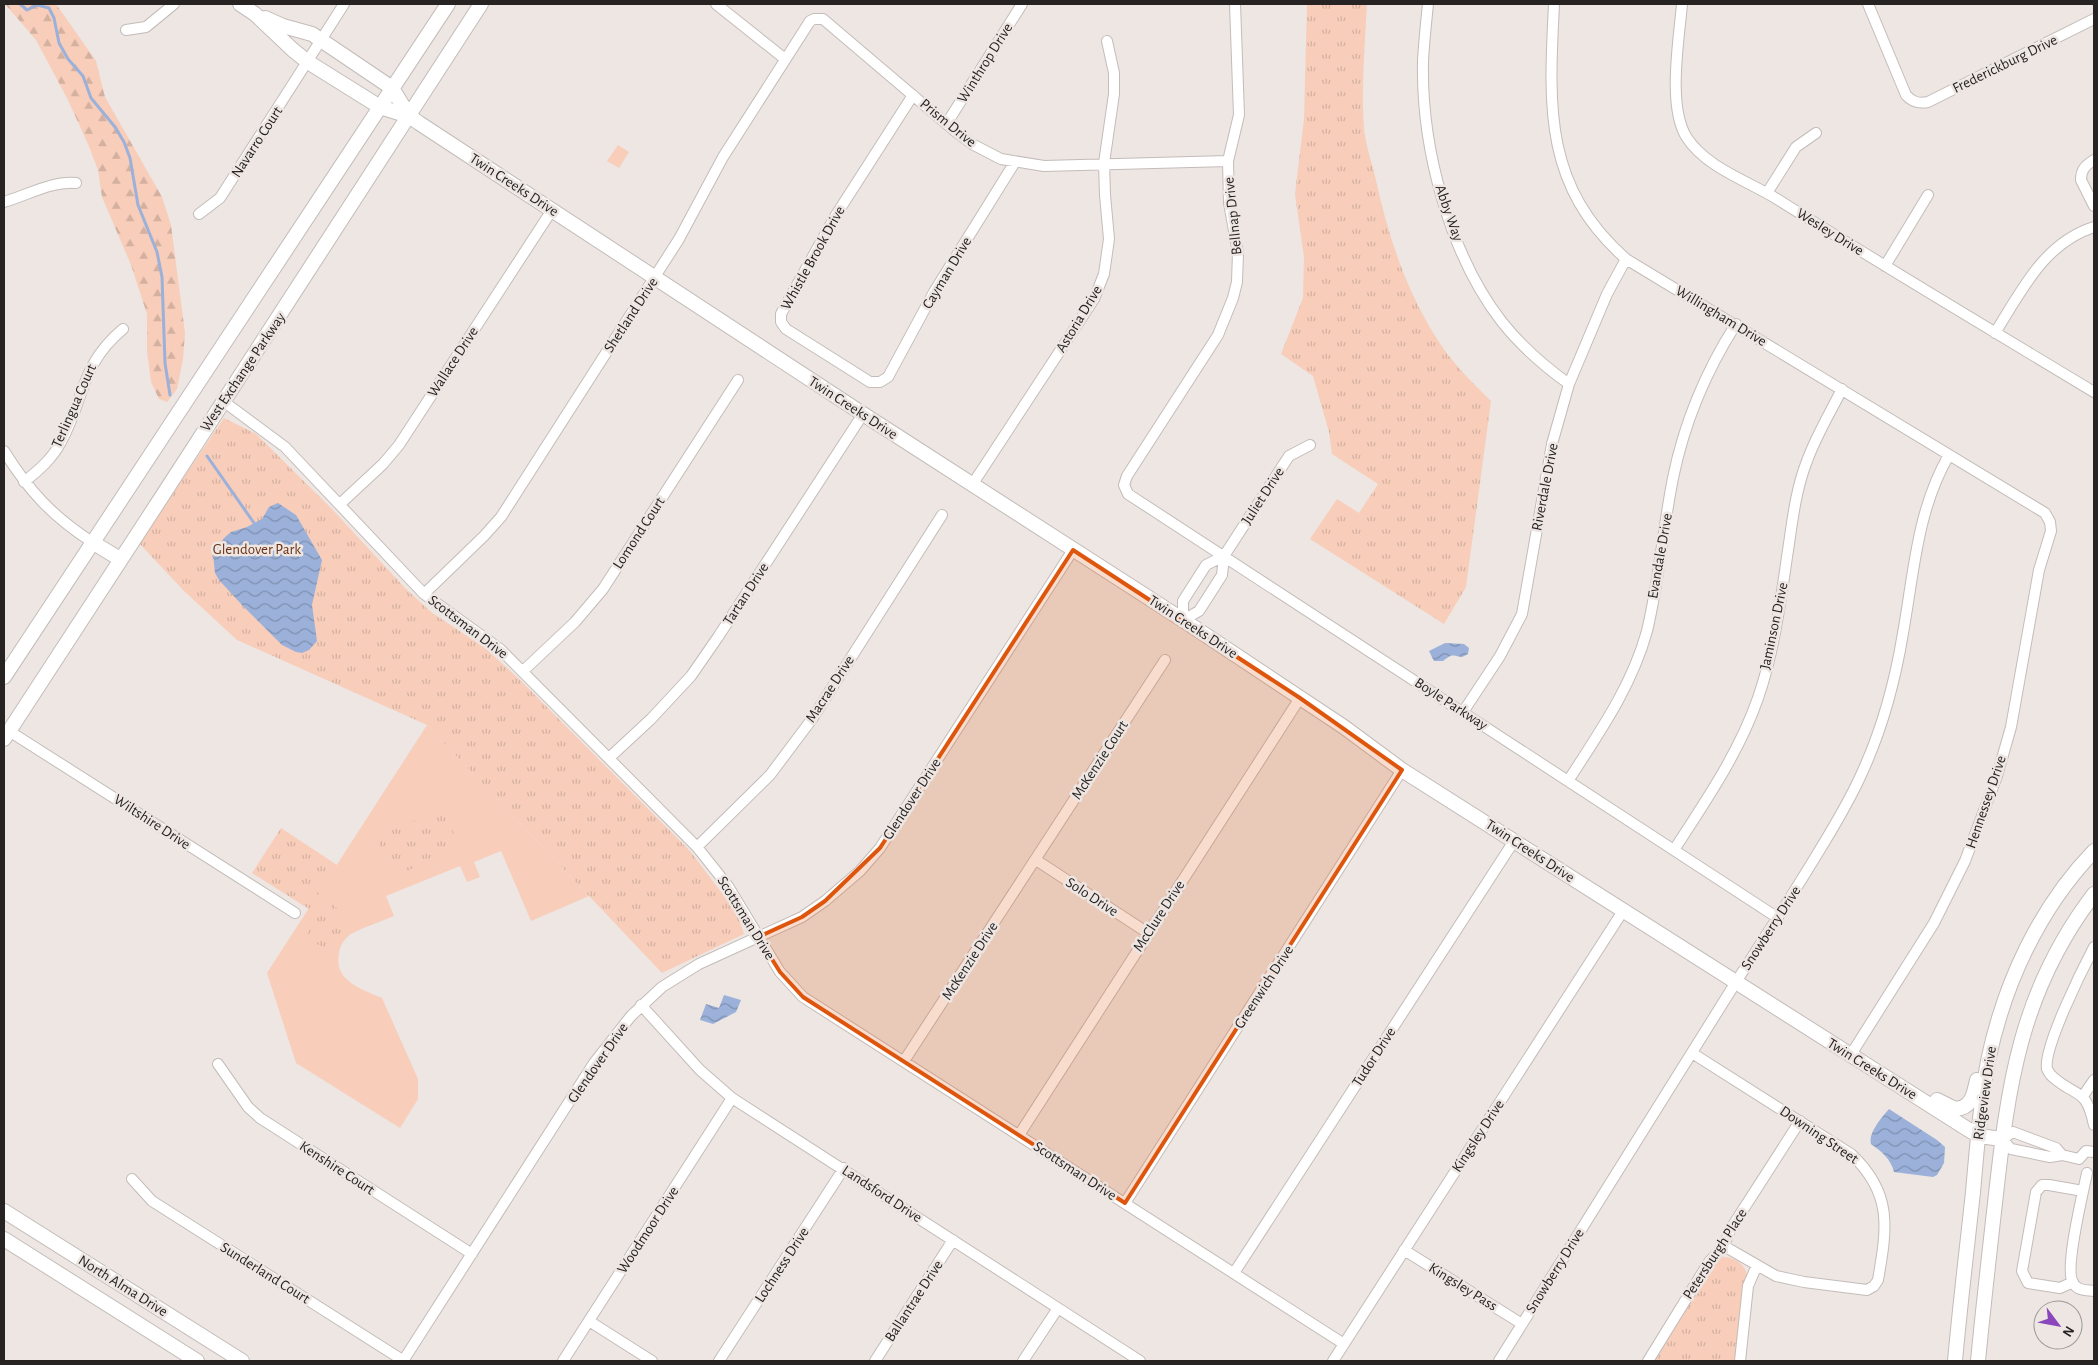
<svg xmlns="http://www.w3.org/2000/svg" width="2098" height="1365" viewBox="0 0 2098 1365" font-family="'Alegreya Sans',sans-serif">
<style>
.grass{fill:#f8cdba}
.forest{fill:url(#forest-firs)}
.park{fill:url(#park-tufts)}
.water{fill:url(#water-waves)}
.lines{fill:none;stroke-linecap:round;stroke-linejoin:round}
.stream{stroke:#9bb1da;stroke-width:3}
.street-casing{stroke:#c3bcb9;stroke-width:12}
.secondary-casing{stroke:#c3bcb9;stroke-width:16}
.street{stroke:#fff;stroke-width:10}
.secondary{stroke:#fff;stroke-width:14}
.marked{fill:#de560d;fill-opacity:0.2;stroke:#de560d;stroke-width:4;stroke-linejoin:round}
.labels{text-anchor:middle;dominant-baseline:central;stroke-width:5;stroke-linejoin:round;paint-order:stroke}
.street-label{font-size:15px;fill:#262322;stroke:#ede6e3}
.park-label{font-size:15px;fill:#6c3112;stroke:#ede6e3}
</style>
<defs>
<pattern id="forest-firs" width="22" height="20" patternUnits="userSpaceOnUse" patternTransform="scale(1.25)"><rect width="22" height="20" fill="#f8cdba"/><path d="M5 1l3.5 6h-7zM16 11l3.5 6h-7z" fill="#d4b0a0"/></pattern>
<pattern id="park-tufts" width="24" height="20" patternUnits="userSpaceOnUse" patternTransform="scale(1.25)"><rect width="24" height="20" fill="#f8cdba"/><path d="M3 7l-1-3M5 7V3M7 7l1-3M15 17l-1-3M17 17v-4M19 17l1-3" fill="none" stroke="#d4b0a0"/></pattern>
<pattern id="water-waves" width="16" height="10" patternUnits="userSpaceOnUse" patternTransform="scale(1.25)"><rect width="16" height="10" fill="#9bb1da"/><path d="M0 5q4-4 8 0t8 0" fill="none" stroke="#7e90b0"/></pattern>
</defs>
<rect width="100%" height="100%" fill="#ede6e3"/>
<path class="grass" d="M618 145 629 152 619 168 607 161Z
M427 725 589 896 531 921 501 851 474 862 480 877 467 882 460 866 386 896 394 916C380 922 364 927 351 934 345 938 340 945 339 953 333 981 362 989 382 998L418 1079V1099L400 1128 296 1063 267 973Z"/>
<path class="forest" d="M5 4H56L96 61 105 97 162 197 171 225 185 333 183 359 177 389 167 402 159 399 151 382 147 351V314L131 265 102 197 98 170 88 144 67 98 36 40Z"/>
<path class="park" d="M1307 4H1367C1365 45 1361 87 1364 129 1366 146 1372 163 1376 180 1388 237 1408 296 1441 345 1455 366 1473 383 1491 401L1466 587 1444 624 1310 539 1337 499 1359 513 1378 484 1332 454 1329 432 1313 376 1281 354 1303 298 1304 257 1295 194 1304 119Z
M224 418 256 434 331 508 405 588 431 612 485 648 520 680 690 851 737 913 744 934 662 973 427 725 237 640 184 591 139 543Z
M443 808 460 848 393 877 376 837Z
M281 828 337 865 309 909 252 873Z
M326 903 334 904 335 907 345 914 341 926V934L338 937V944L335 950 332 951 308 940C305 931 320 911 326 903Z
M1723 1257C1735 1257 1746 1265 1747 1276L1736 1361H1653L1713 1265Z"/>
<path class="water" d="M278 503 296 515 322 560 312 605 317 641 309 650 302 653 296 652 282 645 242 605 219 580 215 573 213 554 224 538 231 532 247 527 262 519 269 507Z
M1445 643 1464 644 1469 648 1468 654 1462 657C1451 655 1452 654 1443 661H1434L1429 651Z
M724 995 741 1000 736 1012 713 1024 700 1020 706 1004 719 1008Z
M1889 1109 1937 1140 1945 1147 1944 1163 1937 1175 1933 1177 1894 1172C1891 1159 1881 1151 1871 1144 1868 1133 1882 1117 1889 1109Z"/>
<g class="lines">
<path class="stream" d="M20 4 27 10 37 5 49 8 54 18 59 43 68 59 83 76 91 98 115 127 124 142 130 158 138 205 157 252 162 277 165 363 170 395
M207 456 254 523"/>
<defs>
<path id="street" d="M716 4 785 59
M1235 4 1239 115 1228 161 1229 203 1238 253 1237 282 1233 298 1218 335 1127 476 1124 485 1128 494 1778 918
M1428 4C1426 23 1424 42 1423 61 1421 146 1449 254 1502 322 1521 346 1544 366 1569 384
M1554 4C1549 105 1543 186 1626 259L2045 513 2050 522 2051 531 2039 570 2011 727 1997 776 1965 861 1934 923 1850 1056
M1682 4C1679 40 1667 107 1687 138 1707 168 1748 181 1777 199 1882 265 1988 328 2094 392
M1868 4 1906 95C1912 102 1918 104 1928 102L2094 19
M126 30 146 27 174 4
M913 95 836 215 797 285 781 314V322L786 329 870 382H880L888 377 934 292 1015 162
M947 123 1022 4
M2094 160C2086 165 2081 169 2081 180L2094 206
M1767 193 1796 147 1816 133
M4 202C28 195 51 181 76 183
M199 214 220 198 344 4
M1885 266 1928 195
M1995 333C2022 290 2044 243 2094 227
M223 401 285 447 424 594 500 649 697 847 728 886 780 972 803 997 1344 1344
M4 451C29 491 52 516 92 542
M24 482C39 470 52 459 61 442 85 398 80 365 123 329
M972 485 1094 299 1104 274 1109 239 1105 195 1104 163 1114 94V73L1107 41
M340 504 383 464 399 445 552 210
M424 594 484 536 501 517 679 239 723 157 810 21 814 19H823L956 132 972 144 1001 159 1044 166 1228 161
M1183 620 1199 611 1222 575 1224 556 1289 456 1310 445
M1183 620V601L1206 565 1224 556
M523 671 575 622 603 589 738 380
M1463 712 1500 656 1522 614 1552 444 1569 384 1607 294 1626 259
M9 731 295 913
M609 758 651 719 691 676 718 637 863 414
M1568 781C1599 733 1632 686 1647 631 1659 581 1663 528 1673 478 1684 424 1706 371 1736 324
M697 847 770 775 812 719 942 515
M1674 850C1705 802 1739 753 1758 698 1774 652 1780 605 1787 557 1792 525 1795 491 1807 461 1816 436 1830 413 1842 389
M1036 860 1148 933
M2094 947C2083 968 2043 1048 2047 1069 2048 1071 2051 1076 2054 1078 2077 1098 2086 1087 2094 1125
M641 1005 700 1070 732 1098 1140 1361
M1692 1053 1851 1154C1893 1193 1887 1228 1878 1280L1874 1286 1867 1290 1804 1282 1776 1276 1724 1246
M904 1061 1165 660
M218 1064 248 1107 260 1118 472 1254
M2083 1096 2094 1080
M1019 1135 1300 698
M2062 1155 2056 1148 2013 1132 2002 1139 2011 1149 2050 1157 2062 1155 2079 1159
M2079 1159 2086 1151 2094 1152
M2087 1173C2083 1193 2064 1269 2073 1283 2078 1291 2086 1290 2094 1291
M132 1179 152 1201 404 1361
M1125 1203 1402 770
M1404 1250 1522 1324
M1234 1273 1514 841
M2073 1282 2060 1288 2028 1283 2022 1271 2036 1192 2042 1185H2049L2083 1191
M589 1321 652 1361
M403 1361 594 1063 631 1016 662 987 699 964 802 917 825 901 860 871 880 848 1073 550
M563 1361 732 1098
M719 1361 844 1168
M875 1361 953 1240
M1023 1361 1058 1308
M1333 1361 1623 911
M1499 1361C1578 1235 1656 1108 1736 982 1763 940 1790 899 1816 856 1832 830 1848 804 1861 775 1882 730 1895 682 1903 633 1914 572 1917 510 1949 455
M1648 1361 1709 1262 1724 1246 1730 1230 1800 1121
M1740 1361 1748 1286 1757 1265"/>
<path id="secondary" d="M240 4 255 14 293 50 308 62 380 107 409 116 419 123 863 414 1183 620 1344 727 1402 770 1969 1130 1979 1136 2002 1139
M265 18 283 26 312 34 392 88 409 116
M92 542 120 559
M4 677 448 4
M4 739C163 494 324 250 481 4
M1937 1100 1955 1109C1972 1108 1974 1094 1977 1080
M4 1211 242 1361
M4 1239 197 1361
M1955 1361C1960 1305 1967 1248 1973 1192 1977 1148 1980 1104 1988 1061 2004 984 2039 908 2094 851
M1978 1361C1983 1309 1989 1256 1995 1203 2008 1085 2020 991 2094 894"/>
</defs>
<use href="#street" class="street-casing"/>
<use href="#secondary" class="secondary-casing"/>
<use href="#street" class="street"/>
<use href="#secondary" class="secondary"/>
</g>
<path class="marked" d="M1073 550 1300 698 1402 770 1125 1203 803 997 780 972 758 937 802 917 825 901 880 848Z"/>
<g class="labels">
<g class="street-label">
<text transform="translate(985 63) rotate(-58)">Winthrop Drive</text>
<text transform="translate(2005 64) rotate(-26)">Frederickburg Drive</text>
<text transform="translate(948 123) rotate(39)">Prism Drive</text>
<text transform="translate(257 142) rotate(-57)">Navarro Court</text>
<text transform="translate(514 185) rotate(33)">Twin Creeks Drive</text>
<text transform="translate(1449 213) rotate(71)">Abby Way</text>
<text transform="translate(1233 216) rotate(-96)">Bellnap Drive</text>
<text transform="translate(1830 232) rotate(32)">Wesley Drive</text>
<text transform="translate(813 258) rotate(-61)">Whistle Brook Drive</text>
<text transform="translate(947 273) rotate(-59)">Cayman Drive</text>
<text transform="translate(631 315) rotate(-57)">Shetland Drive</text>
<text transform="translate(1721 316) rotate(31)">Willingham Drive</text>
<text transform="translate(1079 319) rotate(-59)">Astoria Drive</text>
<text transform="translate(453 362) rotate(-57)">Wallace Drive</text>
<text transform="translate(243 372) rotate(-56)">West Exchange Parkway</text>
<text transform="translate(74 406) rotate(-66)">Terlingua Court</text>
<text transform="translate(853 408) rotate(33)">Twin Creeks Drive</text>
<text transform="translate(1545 487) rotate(-79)">Riverdale Drive</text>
<text transform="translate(1263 496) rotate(-57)">Juliet Drive</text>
<text transform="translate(639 533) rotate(-57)">Lomond Court</text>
<text transform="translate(1660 556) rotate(-80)">Evandale Drive</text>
<text transform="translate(746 594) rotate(-57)">Tartan Drive</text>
<text transform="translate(1774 626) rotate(-78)">Jaminson Drive</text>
<text transform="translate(468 627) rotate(37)">Scottsman Drive</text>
<text transform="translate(1193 627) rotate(33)">Twin Creeks Drive</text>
<text transform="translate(830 689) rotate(-57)">Macrae Drive</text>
<text transform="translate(1451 704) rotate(33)">Boyle Parkway</text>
<text transform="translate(1100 760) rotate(-57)">McKenzie Court</text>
<text transform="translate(912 799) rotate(-57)">Glendover Drive</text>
<text transform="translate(1986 802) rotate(-71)">Hennessey Drive</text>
<text transform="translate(152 822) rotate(33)">Wiltshire Drive</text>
<text transform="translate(1530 851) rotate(33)">Twin Creeks Drive</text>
<text transform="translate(1092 897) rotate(33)">Solo Drive</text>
<text transform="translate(1159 916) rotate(-57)">McClure Drive</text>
<text transform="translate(746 918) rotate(58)">Scottsman Drive</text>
<text transform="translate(1771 928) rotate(-57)">Snowberry Drive</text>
<text transform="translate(970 961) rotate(-57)">McKenzie Drive</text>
<text transform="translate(1264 987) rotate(-57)">Greenwich Drive</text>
<text transform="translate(1374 1057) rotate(-57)">Tudor Drive</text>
<text transform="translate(598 1063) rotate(-55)">Glendover Drive</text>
<text transform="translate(1872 1069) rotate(32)">Twin Creeks Drive</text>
<text transform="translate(1985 1093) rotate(-82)">Ridgeview Drive</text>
<text transform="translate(1819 1135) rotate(34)">Downing Street</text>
<text transform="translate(1478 1136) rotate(-57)">Kingsley Drive</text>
<text transform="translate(337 1168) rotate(33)">Kenshire Court</text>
<text transform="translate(1075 1171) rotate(33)">Scottsman Drive</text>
<text transform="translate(882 1194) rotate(33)">Landsford Drive</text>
<text transform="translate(648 1230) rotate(-57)">Woodmoor Drive</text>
<text transform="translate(1715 1254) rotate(-57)">Petersburgh Place</text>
<text transform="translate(782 1265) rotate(-57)">Lochness Drive</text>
<text transform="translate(1555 1271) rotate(-58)">Snowberry Drive</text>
<text transform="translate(265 1273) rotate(32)">Sunderland Court</text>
<text transform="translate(123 1286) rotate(32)">North Alma Drive</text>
<text transform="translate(1463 1287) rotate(32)">Kingsley Pass</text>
<text transform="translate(914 1301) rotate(-57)">Ballantrae Drive</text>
</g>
<g class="park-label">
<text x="257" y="549">Glendover Park</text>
</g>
</g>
<rect width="2098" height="1365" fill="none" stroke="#262322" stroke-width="10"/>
<g transform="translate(2058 1325) rotate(122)"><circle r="24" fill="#ede6e3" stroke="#9d9896"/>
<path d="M0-4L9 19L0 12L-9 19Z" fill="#8a47bb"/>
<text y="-8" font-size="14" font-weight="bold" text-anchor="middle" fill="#262322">N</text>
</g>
</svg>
